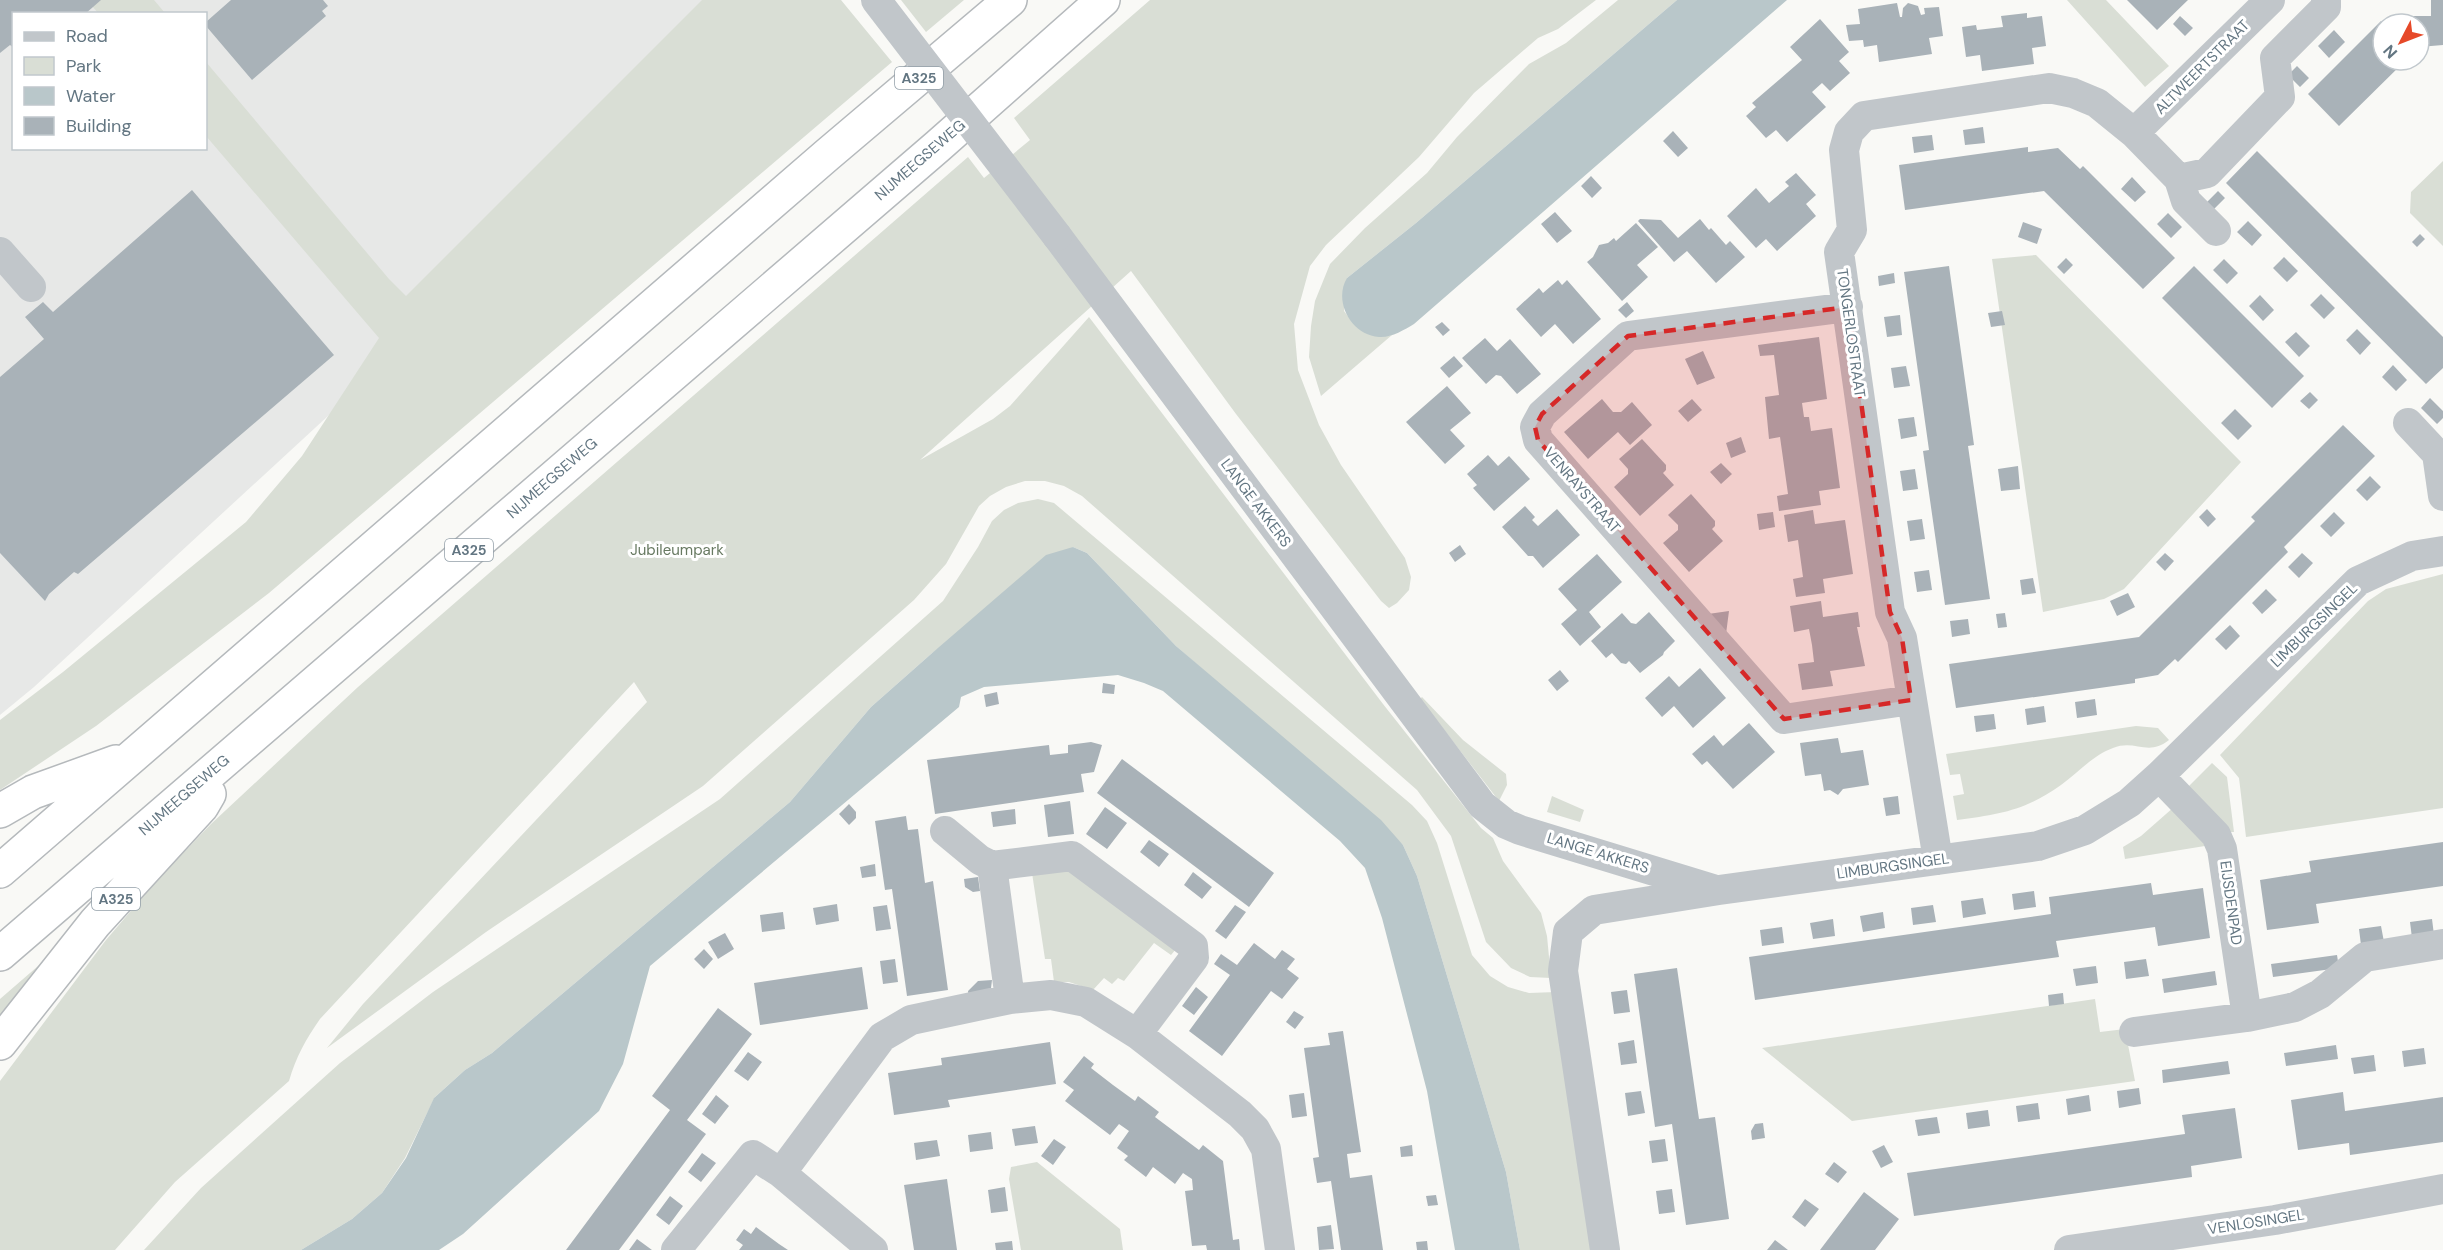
<svg xmlns="http://www.w3.org/2000/svg" width="2443" height="1250" viewBox="0 0 2443 1250" font-family="'DM Sans',sans-serif">
<style>
.built{fill:#e7e8e7;fill-rule:evenodd}
.green{fill:#d9ded5}
.water{fill:#b9c7ca}
.building{fill:#a9b2b8}
.lines{fill:none;stroke-linecap:round;stroke-linejoin:round}
.highway-casing{stroke:#b5b9bc;stroke-width:36}
.minor{stroke:#c1c6ca;stroke-width:30}
.highway{stroke:#fff;stroke-width:33}
.minor-bridge{stroke:#c1c6ca;stroke-width:30}
.marked{fill:#d62828;fill-opacity:0.2;stroke:#d62828;stroke-width:4.5;stroke-dasharray:12 8;stroke-linejoin:round}
.labels{text-anchor:middle;dominant-baseline:central;stroke-width:6;stroke-linejoin:round;paint-order:stroke}
.shield{fill:#fff;stroke:#929fa8;stroke-width:1.5}
.shield-label{font-size:14px;font-weight:bold;fill:#637682}
.street-label{font-size:15px;fill:#637682;stroke:#fff}
.park-label{font-size:15px;fill:#687a62;stroke:#fff}
</style>
<rect width="100%" height="100%" fill="#f9f9f6"/>
<path class="built" d="M0 0H779L34 687 0 715ZM14 14H206V148H14Z"/>
<path class="green" d="M87 0H154L165 13H98Z
M702 0H841L892 62 269 593 96 726 0 790V720L63 672 246 522 302 456 379 338 206 136V62L389 279 406 296Z
M901 0H964L926 32Z
M1150 0H1596L1558 29 1538 38 1474 93 1419 157 1326 245 1310 266 1294 324 1298 370 1319 425 1341 465 1405 558 1411 577 1409 590 1397 603 1389 608 1381 601 1236 414 1131 271 920 460 993 419 1010 406 1089 317 1383 704 1481 828 1493 838 1503 861 1541 913 1547 936 1551 978 1530 977 1511 968 1486 942 1451 836 1417 790 1082 496 1064 486 1045 481H1025L1006 487 990 496 979 506 946 564 914 600 703 786 486 932 327 1048 363 1004 647 702 634 682 320 1019C306 1039 296 1057 289 1081L175 1182 115 1250H0V1081L106 940 159 878 211 824 358 687 968 157 984 178 1030 140 1014 118Z
M1618 0H1677L1416 223 1347 278 1344 311C1357 328 1369 340 1392 335L1321 396 1309 357 1311 326 1315 301 1330 264 1365 228 1427 173 1457 137 1529 64 1566 43Z
M2067 0H2106L2169 66 2145 87Z
M2443 161V246L2410 213 2411 192Z
M2036 255 2241 462 2124 589 2104 599 2043 612 1992 259Z
M1038 499 1054 503 1412 805 1427 821 1437 843 1472 955 1490 976 1508 987 1529 993 1556 992 1592 1250H1520L1506 1172 1417 876 1403 845 1176 646 1087 553 1073 547 931 654 871 707 790 802 492 1053 465 1070 435 1097 405 1158 382 1193 352 1219 301 1250H144L201 1188 340 1063 433 992 720 799 943 601 978 547 992 521 1004 510 1018 503Z
M2443 574V808L2246 837 2239 778 2220 755 2368 601 2386 589Z
M1422 697 1463 740 1506 774 1507 785 1499 801 1420 699Z
M2136 726 2158 728 2169 740C2148 757 2135 739 2113 748 2093 755 2078 773 2061 785 2024 811 2000 814 1957 820L1953 796 1964 794 1960 774 1950 775 1946 754Z
M2212 763 2227 777 2234 832H2228L2188 787Z
M1552 796 1584 810 1580 822 1547 812Z
M2174 807 2211 845 2125 859 2123 847 2141 836Z
M1068 867 1176 949 1171 955 1154 943 1124 981 1118 978 1112 984 1104 978 1093 990 1069 982H1054L1051 959H1045L1032 873Z
M75 934 0 1029V999Z
M2095 999 2100 1032 2125 1029 2135 1081 1852 1121 1762 1048Z
M1037 1162 1120 1229 1123 1250H1021L1009 1179 1011 1167Z"/>
<path class="water" d="M1677 0H1787L1414 324C1404 330 1391 338 1379 337 1351 335 1333 301 1347 278L1416 223Z
M1073 547 1087 553 1176 646 1381 820 1403 845 1417 876 1506 1172 1520 1250H1455L1427 1091 1382 918 1365 868 1340 841 1163 691 1144 683 1118 675 984 687 961 697 959 707 650 966 623 1064 599 1111 463 1234 439 1250H301L352 1219 382 1193 406 1158 434 1098 465 1070 492 1053 790 802 871 707 931 654 1046 555Z"/>
<path class="building" d="M0 0H101L85 14H14V48L10 45 0 53Z
M231 0H323L328 6 322 11 326 16 252 80 206 26V22Z
M2127 0H2188L2157 30Z
M2431 0H2443V45L2419 47V24H2401L2409 16H2431Z
M1897 3 1900 17H1902L1903 8 1908 3 1918 6 1921 15 1925 14 1924 8 1939 7 1943 36 1929 38 1932 54 1879 62 1877 45 1864 47 1863 40 1849 41 1846 25 1860 24 1858 9Z
M2027 13V18L2042 16 2046 46 2032 48 2034 64 1982 71 1980 55 1966 57 1962 27 1976 25 1977 30 2003 27 2001 16Z
M2180 16 2193 28 2185 36 2173 24Z
M1820 19 1849 52 1839 61 1850 73 1830 91 1822 83 1812 92 1826 107 1787 142 1776 130 1766 138 1746 116 1756 107 1752 103 1802 60 1790 47Z
M2381 21 2385 24H2383V60H2406L2339 126 2308 94Z
M2334 30 2345 42 2329 58 2318 46Z
M2297 66 2309 78 2300 87 2288 75Z
M1983 127 1985 143 1965 145 1963 130Z
M1673 131 1688 148 1678 157 1663 141Z
M1932 135 1934 150 1914 153 1912 137Z
M2028 147V152L2058 148 2080 169 2083 166 2175 258 2143 289 2044 191 1905 210 1899 165Z
M2257 151 2443 337V368L2426 384 2226 183Z
M1796 173 1816 195 1806 204 1816 216 1777 251 1766 239 1756 248 1727 216 1756 188 1769 203 1789 186 1785 182Z
M1591 176 1602 188 1592 198 1581 186Z
M2132 177 2146 192 2135 202 2121 189Z
M192 190 334 355 78 574 74 572 49 594 45 601 0 553V377L44 339 25 317 43 302 53 312Z
M2218 191 2225 198 2214 209 2207 202Z
M1555 212 1572 231 1557 243 1541 224Z
M2168 213 2182 227 2171 238 2157 224Z
M1640 219 1661 220 1678 238 1700 219 1709 230 1711 228 1726 245 1730 241 1745 257 1716 283 1687 251 1674 262 1638 221Z
M2248 221 2262 235 2252 246 2237 232Z
M2023 222 2042 229 2037 244 2018 237Z
M1636 223 1658 247 1637 265 1648 277 1622 301 1587 262 1593 257 1599 245 1608 243 1614 238 1616 241Z
M2420 234 2425 239 2417 247 2412 242Z
M2284 257 2298 271 2287 282 2273 268Z
M2066 258 2073 265 2064 274 2057 267Z
M2224 259 2238 273 2227 284 2213 270Z
M1949 266 1974 445 1968 446 1990 599 1945 605 1923 451 1929 450 1904 272Z
M2194 266 2304 376 2272 408 2162 298Z
M1894 273 1895 283 1879 286 1878 276Z
M1558 280 1562 285 1567 280 1601 319 1573 344 1555 324 1541 337 1516 309 1539 288 1543 293Z
M2321 294 2335 308 2324 319 2310 305Z
M2260 295 2274 310 2263 321 2249 306Z
M1627 302 1634 311 1626 318 1618 310Z
M2002 311 2005 325 1991 327 1988 313Z
M1900 315 1902 335 1887 337 1884 317Z
M1442 322 1450 330 1443 336 1435 327Z
M2357 329 2371 343 2360 355 2346 340Z
M2296 332 2310 346 2299 357 2285 342Z
M1819 337 1827 399 1802 403 1804 417H1809L1811 431 1832 428 1840 488 1819 491 1821 505 1779 511 1777 496 1788 494 1780 437 1769 439 1765 397 1779 395 1774 355 1760 356 1758 345Z
M1485 338 1497 351 1510 339 1541 374 1517 394 1501 376 1496 375 1486 384 1462 358Z
M1703 351 1715 378 1697 385 1685 359Z
M1454 356 1463 366 1449 378 1440 368Z
M2393 365 2407 380 2396 391 2382 377Z
M1906 366 1910 386 1894 388 1891 368Z
M1447 386 1471 413 1450 430 1465 446 1445 464 1406 422Z
M2310 392 2318 400 2309 409 2300 401Z
M2430 398 2443 411V418L2437 424 2421 408Z
M1602 399 1613 412H1621L1632 402 1652 425 1630 445 1618 432 1588 459 1564 432Z
M1692 399 1702 410 1688 422 1678 411Z
M2235 409 2252 426 2238 440 2221 423Z
M1914 417 1917 436 1901 439 1898 419Z
M2343 425 2375 456 2284 547 2288 552 2178 662 2175 659 2158 675 2135 679V683L1956 708 1949 664 2139 637 2255 521 2251 517Z
M1741 437 1746 452 1731 458 1726 443Z
M1642 439 1666 465V470L1663 473 1674 485 1640 516 1614 487 1628 474V469L1619 459Z
M1488 455 1498 466 1509 456 1530 479 1494 511 1473 488 1477 485 1467 474Z
M1721 463 1732 474 1721 484 1710 472Z
M2018 466 2020 489 2001 491 1998 469Z
M1915 469 1918 489 1903 491 1900 471Z
M2370 476 2381 487 2367 501 2356 490Z
M1691 494 1715 521V526L1712 529 1723 541 1689 572 1663 543 1678 530V525L1668 515Z
M1525 506 1535 517 1532 520 1538 526 1557 509 1580 535 1543 568 1533 556H1528L1502 527Z
M2207 509 2216 519 2208 527 2199 517Z
M1813 510 1815 524 1845 520 1853 574 1823 579 1825 593 1796 597 1793 579 1803 577 1800 555 1798 540 1788 542 1784 515Z
M1773 512 1775 527 1759 530 1757 514Z
M2334 512 2345 523 2331 537 2320 526Z
M1922 519 1925 539 1910 541 1907 521Z
M1460 545 1466 554 1455 562 1449 553Z
M2165 553 2174 561 2165 571 2156 562Z
M2302 553 2313 563 2299 578 2288 567Z
M1597 554 1622 582 1589 612 1601 627 1580 646 1561 624 1577 610 1558 589Z
M1929 570 1932 590 1917 592 1914 572Z
M2033 578 2036 593 2022 595 2020 580Z
M2266 589 2277 600 2262 614 2252 603Z
M2128 593 2135 607 2117 616 2110 601Z
M1821 601 1823 617 1858 612 1860 627H1857L1865 666 1830 671 1833 686 1802 690 1798 664 1814 662 1812 645 1809 629 1794 632 1790 606Z
M1729 611 1726 634 1708 614Z
M1649 612 1675 641 1664 652 1663 655 1640 673 1629 661 1626 664 1621 663 1612 653 1606 658 1591 641 1622 613 1631 623 1636 624Z
M2005 613 2007 627 1998 628 1996 614Z
M1968 619 1970 634 1952 637 1950 621Z
M2230 625 2240 636 2226 650 2215 639Z
M1700 668 1726 698 1693 728 1674 706 1662 717 1645 698 1669 676 1679 687Z
M1560 670 1569 681 1557 691 1548 680Z
M1103 683 1115 685 1114 694 1102 693Z
M997 692 999 704 986 707 984 695Z
M2095 699 2097 715 2077 718 2075 702Z
M2044 706 2046 722 2027 725 2025 709Z
M1994 714 1996 729 1976 732 1974 716Z
M1749 723 1775 752 1733 789 1707 761 1702 765 1692 754 1714 735 1723 746Z
M1838 738 1841 753 1863 750 1869 785 1843 789 1838 795 1830 790 1824 791 1821 774 1805 776 1800 743Z
M1091 742 1102 745 1094 772 1081 774 1084 792 935 814 927 760 1049 745 1050 755 1068 753V745Z
M1122 759 1274 873 1249 907 1097 793Z
M1898 796 1900 814 1886 816 1883 798Z
M1070 801 1074 834 1048 837 1044 805Z
M849 804 856 812V818L849 825 839 814Z
M1105 807 1127 823 1107 849 1086 834Z
M1015 809 1016 824 993 827 991 812Z
M906 816 908 830 918 829 925 883 933 881 948 990 907 996 892 889 885 890 875 821Z
M1149 840 1169 854 1159 867 1140 852Z
M2443 842V886L2316 904 2319 923 2267 930 2260 880 2311 872 2309 861Z
M875 864 876 876 862 878 860 867Z
M1193 872 1212 887 1202 899 1184 885Z
M978 877 980 891 973 892 965 887 964 879Z
M2151 883 2153 895 2203 888 2210 938 2158 946 2155 927 2056 941 2059 957 1755 1000 1749 957 2051 914 2049 897Z
M2034 891 2036 907 2014 910 2012 894Z
M1983 898 1986 914 1963 918 1961 901Z
M837 904 839 921 816 925 813 908Z
M887 905 891 929 876 931 873 907Z
M1235 905 1246 912 1226 939 1215 931Z
M1933 905 1936 922 1913 925 1911 908Z
M783 912 785 929 762 932 760 915Z
M1883 912 1885 928 1863 932 1860 916Z
M1833 919 1835 936 1813 939 1810 923Z
M2432 919 2434 935 2412 938 2410 922Z
M2381 926 2384 942 2361 945 2359 929Z
M1782 927 1784 943 1762 946 1760 930Z
M725 933 734 949 718 959 708 942Z
M1254 943 1275 959 1282 950 1295 959 1287 969 1299 978 1282 999 1271 991 1222 1056 1189 1031 1230 975 1214 964 1221 954 1237 965Z
M704 949 713 959 704 969 694 959Z
M2337 955 2339 968 2273 977 2271 964Z
M895 959 898 982 883 984 880 961Z
M2146 959 2149 976 2126 979 2124 962Z
M2096 966 2098 983 2076 986 2073 969Z
M862 967 868 1009 760 1025 754 983Z
M1677 968 1699 1119 1715 1117 1729 1219 1686 1225 1672 1124 1655 1127 1634 974Z
M2215 971 2217 985 2164 993 2162 979Z
M992 980 991 988 969 1000 968 991 978 981Z
M1196 987 1208 997 1194 1015 1182 1006Z
M1627 990 1630 1012 1614 1014 1611 992Z
M2063 993 2064 1004 2049 1006 2048 995Z
M718 1008 752 1034 687 1120 706 1134 619 1250H566L670 1110 652 1096Z
M1294 1011 1304 1017 1295 1029 1286 1022Z
M1343 1031 1361 1152 1347 1154 1350 1178 1372 1175 1383 1250H1341L1331 1181 1317 1183 1313 1158 1319 1157 1304 1048 1330 1045 1328 1033Z
M1634 1040 1637 1063 1621 1065 1618 1043Z
M1050 1042 1056 1084 948 1100 950 1107 894 1115 888 1073 942 1065 941 1058Z
M2336 1045 2338 1059 2286 1066 2284 1053Z
M2424 1048 2426 1064 2404 1067 2402 1051Z
M748 1052 762 1062 748 1081 734 1071Z
M2374 1055 2376 1071 2354 1074 2351 1058Z
M1084 1056 1094 1064 1091 1068 1113 1085 1135 1101 1138 1096 1159 1112 1155 1117 1199 1150 1203 1145 1223 1161 1233 1240 1239 1239 1240 1250H1207L1206 1245 1192 1246 1185 1191 1193 1190 1192 1179 1183 1173 1175 1184 1153 1167 1146 1177 1124 1160 1128 1156 1117 1148 1129 1131 1119 1124 1110 1135 1065 1101 1074 1090 1063 1082Z
M2228 1061 2230 1074 2163 1083 2162 1070Z
M2139 1088 2141 1104 2119 1108 2117 1091Z
M1641 1091 1645 1113 1628 1116 1625 1093Z
M2343 1092 2345 1111 2443 1097V1142L2350 1155 2349 1143 2298 1150 2291 1100Z
M1304 1093 1307 1116 1292 1118 1289 1095Z
M716 1095 729 1106 715 1124 702 1114Z
M2089 1095 2091 1111 2068 1115 2066 1099Z
M2038 1103 2040 1119 2018 1122 2016 1106Z
M2235 1108 2242 1158 2191 1166 2192 1177 1914 1216 1907 1173 2185 1134 2182 1115Z
M1988 1110 1990 1126 1968 1129 1966 1113Z
M1937 1117 1940 1133 1918 1136 1915 1120Z
M1763 1123 1765 1138 1752 1140 1751 1131 1755 1124Z
M1035 1126 1038 1143 1015 1146 1012 1129Z
M991 1132 993 1149 970 1152 968 1135Z
M1054 1139 1066 1147 1053 1165 1041 1156Z
M1665 1139 1668 1161 1652 1163 1649 1141Z
M937 1140 940 1156 916 1160 914 1143Z
M1412 1145 1413 1156 1401 1157 1400 1147Z
M1884 1145 1893 1162 1881 1168 1872 1151Z
M702 1153 716 1163 701 1182 688 1172Z
M1834 1162 1847 1172 1838 1183 1825 1174Z
M947 1179 957 1250H914L904 1185Z
M1005 1187 1008 1211 991 1213 988 1190Z
M1672 1189 1675 1212 1659 1214 1656 1191Z
M1864 1192 1899 1219 1875 1250H1820Z
M1436 1195 1438 1205 1428 1206 1426 1196Z
M670 1196 683 1206 669 1225 656 1215Z
M1805 1199 1819 1209 1805 1227 1792 1217Z
M1331 1225 1334 1249 1319 1250 1317 1227Z
M756 1227 779 1244 788 1250H739L743 1245 736 1240 744 1229 751 1234Z
M637 1239 652 1250H629Z
M1775 1240 1788 1250H1767Z
M1012 1241 1013 1250H996L995 1243Z
M1427 1241 1428 1250H1417L1416 1242Z"/>
<g class="lines">
<defs>
<path id="highway" d="M0 811 33 792 116 762
M0 871 827 155 1010 0
M0 954 938 146 1103 0
M0 1043 95 923 202 806 209 794"/>
</defs>
<use href="#highway" class="highway-casing"/>
<path class="minor" d="M2134 133 2270 0
M2179 179 2207 173 2280 97 2275 58 2326 7V0
M1057 236 1482 805 1506 824 1520 830 1713 889
M0 252 31 287
M1848 307 1628 336 1542 414 1535 427 1538 440 1784 719 1911 700
M2408 423 2437 454 2443 496
M2159 776 2216 835 2222 849 2247 1017
M945 831 980 860 992 866 1072 856 1193 946 1194 958 1137 1034
M1938 860 1902 638 1890 612 1842 273 1839 252 1852 230 1844 150 1849 132 1864 116 2049 88 2073 93 2097 103 2134 133 2179 179 2186 201 2216 231
M992 866 1010 999 1051 995 1086 1002 1137 1034 1240 1114 1255 1129 1266 1149 1280 1250
M2134 1032 2247 1017 2295 1007 2320 994 2365 957 2443 944
M781 1173 882 1037 911 1020 1010 999
M676 1250 753 1155 781 1173 873 1250
M1605 1250 1563 971 1568 932 1594 910 1719 890 2038 846 2085 830 2129 803 2159 776 2358 581 2412 556 2443 551
M2069 1250 2275 1220 2443 1189"/>
<use href="#highway" class="highway"/>
<path class="minor-bridge" d="M876 0 1057 236"/>
</g>
<path class="marked" d="M1848 307 1890 612 1902 638 1911 700 1784 719 1538 440 1535 427 1542 414 1628 336Z"/>
<g class="labels">
<g class="shield">
<rect x="895" y="67" width="48" height="22" rx="4.5"/>
<rect x="445" y="539" width="48" height="22" rx="4.5"/>
<rect x="92" y="888" width="48" height="22" rx="4.5"/>
</g>
<g class="shield-label">
<text x="919" y="78">A325</text>
<text x="469" y="550">A325</text>
<text x="116" y="899">A325</text>
</g>
<g class="street-label">
<text transform="translate(2202 67) rotate(-45)">ALTWEERTSTRAAT</text>
<text transform="translate(920 160) rotate(-41)">NIJMEEGSEWEG</text>
<text transform="translate(1851 333) rotate(82)">TONGERLOSTRAAT</text>
<text transform="translate(552 478) rotate(-41)">NIJMEEGSEWEG</text>
<text transform="translate(1582 490) rotate(49)">VENRAYSTRAAT</text>
<text transform="translate(1256 503) rotate(53)">LANGE AKKERS</text>
<text transform="translate(2314 625) rotate(-44)">LIMBURGSINGEL</text>
<text transform="translate(184 795) rotate(-41)">NIJMEEGSEWEG</text>
<text transform="translate(1598 853) rotate(17)">LANGE AKKERS</text>
<text transform="translate(1893 866) rotate(-8)">LIMBURGSINGEL</text>
<text transform="translate(2231 903) rotate(82)">EIJSDENPAD</text>
<text transform="translate(2256 1222) rotate(-9)">VENLOSINGEL</text>
</g>
<g class="park-label">
<text x="677" y="550">Jubileumpark</text>
</g>
</g>
<rect x="12" y="12" width="195" height="138" fill="#ffffff" stroke="#c1c8cd" stroke-width="1.5"/>
<rect x="24" y="32" width="30" height="9" fill="#c1c6ca" stroke="#c1c8cd" stroke-width="1.5"/>
<text x="66" y="42" font-size="18" fill="#637682">Road</text>
<rect x="24" y="57" width="30" height="18" fill="#d9ded5" stroke="#c1c8cd" stroke-width="1.5"/>
<text x="66" y="72" font-size="18" fill="#637682">Park</text>
<rect x="24" y="87" width="30" height="18" fill="#b9c7ca" stroke="#c1c8cd" stroke-width="1.5"/>
<text x="66" y="102" font-size="18" fill="#637682">Water</text>
<rect x="24" y="117" width="30" height="18" fill="#a9b2b8" stroke="#c1c8cd" stroke-width="1.5"/>
<text x="66" y="132" font-size="18" fill="#637682">Building</text>
<g transform="translate(2401 42) rotate(228)"><circle r="28" fill="#ffffff" stroke="#c1c8cd" stroke-width="1.5"/>
<path d="M0-4.5L10 22L0 15L-10 22Z" fill="#e64929"/>
<text y="-9" font-size="16" font-weight="bold" text-anchor="middle" fill="#637682">N</text>
</g>
</svg>
